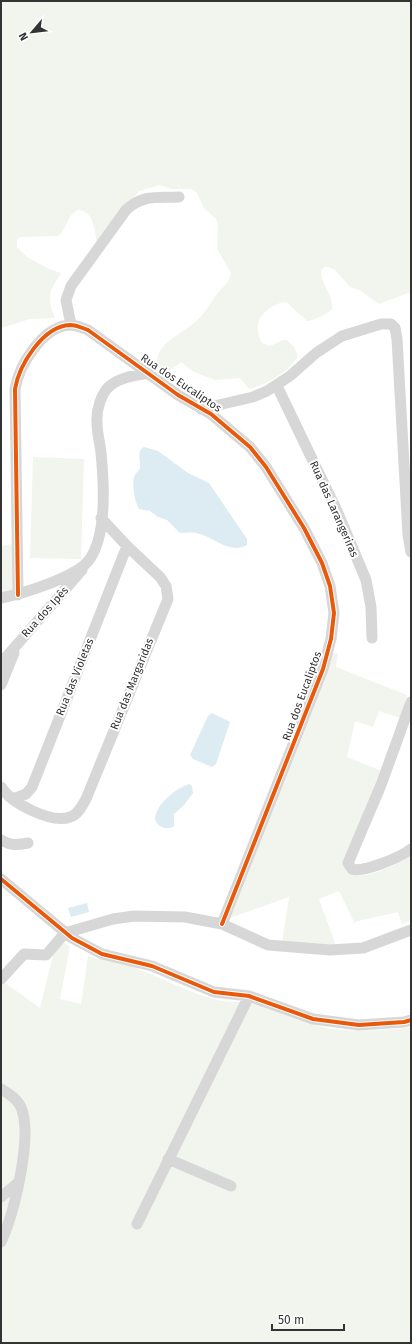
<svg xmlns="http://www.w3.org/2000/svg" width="412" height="1344" viewBox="0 0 412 1344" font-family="'Fira Sans',sans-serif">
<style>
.green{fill:#f1f5ed}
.water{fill:#ddebf3}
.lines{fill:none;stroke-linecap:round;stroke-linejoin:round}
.street{stroke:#d7d7d7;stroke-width:11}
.cycleway-casing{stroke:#fff;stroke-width:6}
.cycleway{stroke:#e8590c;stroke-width:4}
.labels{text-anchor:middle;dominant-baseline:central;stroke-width:4;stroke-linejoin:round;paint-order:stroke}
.street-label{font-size:11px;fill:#333;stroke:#fff}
</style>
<rect width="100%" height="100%" fill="#fff"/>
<path class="green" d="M1 1H411V292L379 304 359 290 350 287 335 270 329 267H324L321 271C321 286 334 294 332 310 328 313 313 321 307 321L286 302H283C262 309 251 322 262 343L270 346 283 340H287L294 347 298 356C289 372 266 385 249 389L240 378 215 380 194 372 181 362 170 370 163 372 157 367C155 342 180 336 195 322 204 315 209 305 216 295 222 287 229 284 231 273L217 249 218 225 216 219 204 208 197 193 191 189H171L160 185 139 191 97 244C95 232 94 211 79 210 65 215 69 228 58 236L21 237 17 239V247L27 257 49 269 61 273C49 292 46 296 55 318L30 319 1 328Z
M33 457 84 459 81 559 30 558Z
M12 544 13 592 1 594V546Z
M331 652 338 654 336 667 407 695 400 718 379 711 373 727 355 721 347 757 382 771 352 840 351 873C365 882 398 863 411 856V920L402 924 398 912 354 922 339 891 319 899 336 946 282 943 289 897 230 918Z
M57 939 70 947 60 999 81 1004 88 956C106 962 124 961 140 970 172 981 217 1010 251 1000 273 1009 296 1020 319 1026 346 1033 384 1031 411 1027V1343H1V980L40 1008Z"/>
<path class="water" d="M144 447 158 451 188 473 209 483 247 539V545C229 555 213 536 196 533 191 532 185 533 180 533L167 520 158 517 150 511 139 509C135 503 131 482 135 475 136 472 140 471 140 467 141 460 136 451 144 447Z
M212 713 230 722 216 764 212 767 193 759 190 755 208 716Z
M189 784 192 786 193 793 184 805 174 814V826C167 831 157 827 155 819 156 804 175 789 189 784Z
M87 903 89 912 71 917 68 908Z"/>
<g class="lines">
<path class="street" d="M71 325 66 300 71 286 126 210C143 194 157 198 179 197
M277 386 337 511 366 580 371 607 372 638
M201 409 253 397 267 391 290 376 316 353 342 336 381 324H391L395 328 397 339 408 535 411 552
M18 595 15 389C19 365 43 326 70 325 77 325 82 328 88 330L178 395 211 414 250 447 266 467 304 528 322 563 330 586 334 613 331 639 323 669 222 924
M1 598C22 594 77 577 89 560 107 536 104 483 101 453 100 443 97 433 97 423 96 411 101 392 111 385 121 377 137 375 149 373
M1 663 82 570
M1 685 14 653
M411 702 381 785 348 863 352 869C363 873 401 857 411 849
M1 787C11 803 51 824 70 817 78 815 82 806 86 799L168 599 166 586 160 577 127 546 101 518
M13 799 26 794 32 787 127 546
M1 840C11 846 17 845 28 843
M1 879 72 938 102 954 152 966 214 992 249 996 313 1019 359 1025 404 1022 411 1020
M1 979 24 954 46 955 65 933 113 919 134 916 185 917 222 924 268 945 330 950 363 948 411 930
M1 1089C9 1094 19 1100 22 1110 32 1140 14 1214 1 1242
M168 1159 231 1186
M1 1197 19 1182
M137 1224 249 996"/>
<defs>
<path id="cycleway" d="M18 595 15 389C19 365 43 326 70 325 77 325 82 328 88 330L178 395 211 414 250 447 266 467 304 528 322 563 330 586 334 613 331 639 323 669 222 924
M1 879 72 938 102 954 152 966 214 992 249 996 313 1019 359 1025 404 1022 411 1020"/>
</defs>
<use href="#cycleway" class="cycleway-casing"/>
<use href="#cycleway" class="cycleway"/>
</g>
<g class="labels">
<g class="street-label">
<text transform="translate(181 383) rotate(34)">Rua dos Eucaliptos</text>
<text transform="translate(334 509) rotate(66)">Rua das Larangeriras</text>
<text transform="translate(45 612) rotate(-48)">Rua dos Ipês</text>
<text transform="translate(75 677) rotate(-68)">Rua das Violetas</text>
<text transform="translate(132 684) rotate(-68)">Rua das Margaridas</text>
<text transform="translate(302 696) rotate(-70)">Rua dos Eucaliptos</text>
</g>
</g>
<rect width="412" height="1344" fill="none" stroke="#333333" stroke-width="4"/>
<g transform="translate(32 32) rotate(242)" stroke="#ffffff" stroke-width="3" paint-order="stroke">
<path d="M0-3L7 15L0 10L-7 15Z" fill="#333333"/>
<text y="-6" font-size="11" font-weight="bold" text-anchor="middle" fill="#333333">N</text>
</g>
<path d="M272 1324v6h72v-6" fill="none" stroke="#333333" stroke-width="2"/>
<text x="278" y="1324" font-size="12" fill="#333333" stroke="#ffffff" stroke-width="3" paint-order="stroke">50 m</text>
</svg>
